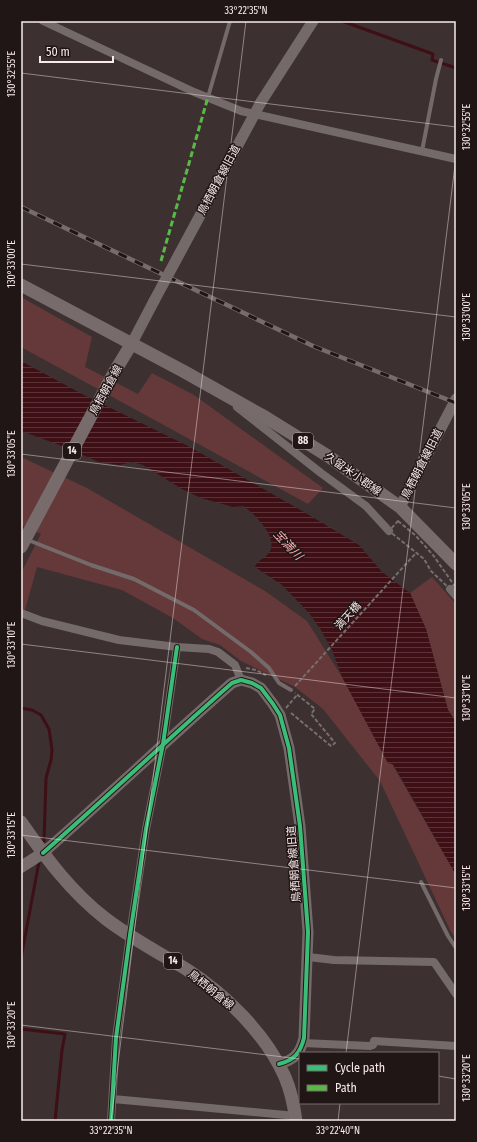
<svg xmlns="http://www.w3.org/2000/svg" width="477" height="1142" viewBox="0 0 477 1142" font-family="'Fira Sans Condensed','Noto Sans JP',sans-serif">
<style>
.green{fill:#65393a}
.water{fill:url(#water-rules)}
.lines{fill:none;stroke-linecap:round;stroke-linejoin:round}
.stream{stroke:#3e0f15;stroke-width:3}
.path{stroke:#776e6e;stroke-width:2;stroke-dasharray:4 2;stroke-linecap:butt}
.service{stroke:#746a6a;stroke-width:4}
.minor{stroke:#746a6a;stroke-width:8}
.tertiary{stroke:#746a6a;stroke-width:11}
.secondary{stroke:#786c6c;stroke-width:12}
.primary{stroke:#786b6b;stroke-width:13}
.rail-casing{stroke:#776c6c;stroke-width:4.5}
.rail{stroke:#211616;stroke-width:3;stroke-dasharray:9;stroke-linecap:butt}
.tertiary-bridge{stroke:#746a6a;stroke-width:11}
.quiet{stroke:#58b947;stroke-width:3;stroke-dasharray:6 3;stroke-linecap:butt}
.cycleway-casing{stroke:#211616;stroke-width:6}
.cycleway{stroke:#3abd76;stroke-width:4}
.ticks{fill:none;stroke:#faeaea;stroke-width:1;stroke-opacity:0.45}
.labels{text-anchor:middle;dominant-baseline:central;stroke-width:3;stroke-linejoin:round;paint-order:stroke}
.shield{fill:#211616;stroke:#b9aaaa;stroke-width:1}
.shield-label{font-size:10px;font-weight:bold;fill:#faeaea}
.street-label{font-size:11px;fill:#faeaea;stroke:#211616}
.water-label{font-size:12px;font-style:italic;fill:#f9b0b2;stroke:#211616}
.neatline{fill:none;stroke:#faeaea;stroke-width:1.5}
.ticks-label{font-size:10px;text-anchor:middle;fill:#faeaea}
</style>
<defs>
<pattern id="water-rules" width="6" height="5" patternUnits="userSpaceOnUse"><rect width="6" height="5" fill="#3e0f15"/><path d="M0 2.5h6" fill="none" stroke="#5b3237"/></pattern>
</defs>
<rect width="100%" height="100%" fill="#3c3030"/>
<path class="green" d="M21 297 92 337 85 367 138 394 152 373 194 395 323 488 308 504 21 347Z
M21 457 87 488 265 591 307 621 342 677 388 763 392 764 456 875V939L451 932 380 781 323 709 295 687 241 661 220 645 202 639 173 618 122 590 37 567 21 624V573L41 534 21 525Z
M432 577 456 604V722L448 710 426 629 410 593Z"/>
<path class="water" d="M21 361 84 395 188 446 304 512 359 545 382 572 410 593 426 629 448 710 456 722V875L393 764 388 763 342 677 332 650 321 630 309 613 282 585 255 567C257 560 264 559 268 554 281 539 254 513 243 506L233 507 201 498 182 489 143 465 132 462 119 465 99 462 57 444 21 431Z"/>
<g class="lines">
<path class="stream" d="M342 21 433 54 432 60 456 68
M21 708 32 710 41 715 49 729 52 750 51 760 46 778 44 841
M21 958 39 862
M21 1029 65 1034 62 1050 55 1121"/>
<path class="path" d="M398 521 415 535 433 555 454 585 450 589 431 571 424 559 389 531Z
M246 668 256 670 266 675
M295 686 416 553
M286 708 297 695
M291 713 331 746 335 743 311 714 315 709 295 693"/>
<path class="service" d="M208 97 230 21
M422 151 436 79 441 60
M28 540 91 565 134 579 194 610 251 652 269 668 279 683 291 690
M421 882 448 936 456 948"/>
<path class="minor" d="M43 21 194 92 241 111 456 159
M237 407 321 473 366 506 389 531
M450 589 456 596
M21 613 42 621 119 640 177 647 209 649 218 652 235 665 241 680
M308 957 334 960 434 962 456 994
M303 1043 370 1046 373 1045 374 1041 456 1046
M113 1099 296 1116
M111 1121 116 1038 130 935 146 829 163 744 177 647"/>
<path class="tertiary" d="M261 102 313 21
M132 343 154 301
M400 507 456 399
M43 853C107 797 168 739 232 683L241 680 252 683 261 688 273 704 280 715 289 748 300 826 308 932 304 1038C300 1054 294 1060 279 1064"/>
<path class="secondary" d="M21 867 43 853"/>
<path class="primary" d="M21 285 183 371 265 417 328 456 400 507 456 564
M21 547 115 371 132 343
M21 822C46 858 71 892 106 919 131 938 159 953 186 969 225 994 266 1034 285 1077 291 1091 294 1106 296 1121"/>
<defs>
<path id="rail" d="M21 207 313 346 456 403"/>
</defs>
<use href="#rail" class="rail-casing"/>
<use href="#rail" class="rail"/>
<path class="tertiary-bridge" d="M154 301 261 102"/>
<path class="quiet" d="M161 261 208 97"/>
<defs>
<path id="cycleway" d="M43 853C107 797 168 739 232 683L241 680 252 683 261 688 273 704 280 715 289 748 300 826 308 932 304 1038C300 1054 294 1060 279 1064
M111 1121 116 1038 130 935 146 829 163 744 177 647"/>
</defs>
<use href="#cycleway" class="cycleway-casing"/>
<use href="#cycleway" class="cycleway"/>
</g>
<path class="ticks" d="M21 73 456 127M21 264 456 317M21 454 456 508M21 644 456 698M21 835 456 888M21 1025 300 1059M346 1053 456 157M438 1076 456 1079M111 1121 246 21M338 1121 340 1103"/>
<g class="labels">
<g class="shield">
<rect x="293" y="433" width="20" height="16" rx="3"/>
<rect x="63" y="443" width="18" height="16" rx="3"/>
<rect x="164" y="953" width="18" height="16" rx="3"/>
</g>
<g class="shield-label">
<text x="303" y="441">88</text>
<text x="72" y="451">14</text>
<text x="173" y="961">14</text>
</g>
<g class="street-label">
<text transform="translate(219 180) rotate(-62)">鳥栖朝倉線旧道</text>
<text transform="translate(106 390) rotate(-61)">鳥栖朝倉線</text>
<text transform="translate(422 464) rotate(-63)">鳥栖朝倉線旧道</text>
<text transform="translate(353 474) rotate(35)">久留米小郡線</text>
<text transform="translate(348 616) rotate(-48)">満天橋</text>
<text transform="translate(294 864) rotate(-94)">鳥栖朝倉線旧道</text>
<text transform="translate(211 990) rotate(39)">鳥栖朝倉線</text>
</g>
<g class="water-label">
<text transform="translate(288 545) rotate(47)">宝満川</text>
</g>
</g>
<rect width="477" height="1142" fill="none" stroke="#211616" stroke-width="44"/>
<rect x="299" y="1052" width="140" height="52" fill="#211616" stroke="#786b6b"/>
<rect x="307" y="1065" width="20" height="6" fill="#3abd76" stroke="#786b6b"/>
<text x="335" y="1072" font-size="12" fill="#faeaea">Cycle path</text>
<rect x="307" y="1085" width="20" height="6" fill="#58b947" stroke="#786b6b"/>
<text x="335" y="1092" font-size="12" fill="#faeaea">Path</text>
<path d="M40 56v6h73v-6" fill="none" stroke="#faeaea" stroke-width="2"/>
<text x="46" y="56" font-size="12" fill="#faeaea" stroke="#211616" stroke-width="3" paint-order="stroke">50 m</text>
<rect x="22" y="22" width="433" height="1098" class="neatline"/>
<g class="ticks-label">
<text x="246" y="14">33°22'35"N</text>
<text transform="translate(11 74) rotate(-90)" y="4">130°32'55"E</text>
<text transform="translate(466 127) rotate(-90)" y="4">130°32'55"E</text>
<text transform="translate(11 264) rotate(-90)" y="4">130°33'00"E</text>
<text transform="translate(466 317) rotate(-90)" y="4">130°33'00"E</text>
<text transform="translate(11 454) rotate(-90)" y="4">130°33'05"E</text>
<text transform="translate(466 507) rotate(-90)" y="4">130°33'05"E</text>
<text transform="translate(11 645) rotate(-90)" y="4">130°33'10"E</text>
<text transform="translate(466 698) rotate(-90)" y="4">130°33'10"E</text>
<text transform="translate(11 835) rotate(-90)" y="4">130°33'15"E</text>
<text transform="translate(466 888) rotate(-90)" y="4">130°33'15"E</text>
<text transform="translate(11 1025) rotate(-90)" y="4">130°33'20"E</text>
<text transform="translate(466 1078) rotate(-90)" y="4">130°33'20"E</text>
<text x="111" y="1134">33°22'35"N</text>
<text x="338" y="1134">33°22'40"N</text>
</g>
</svg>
